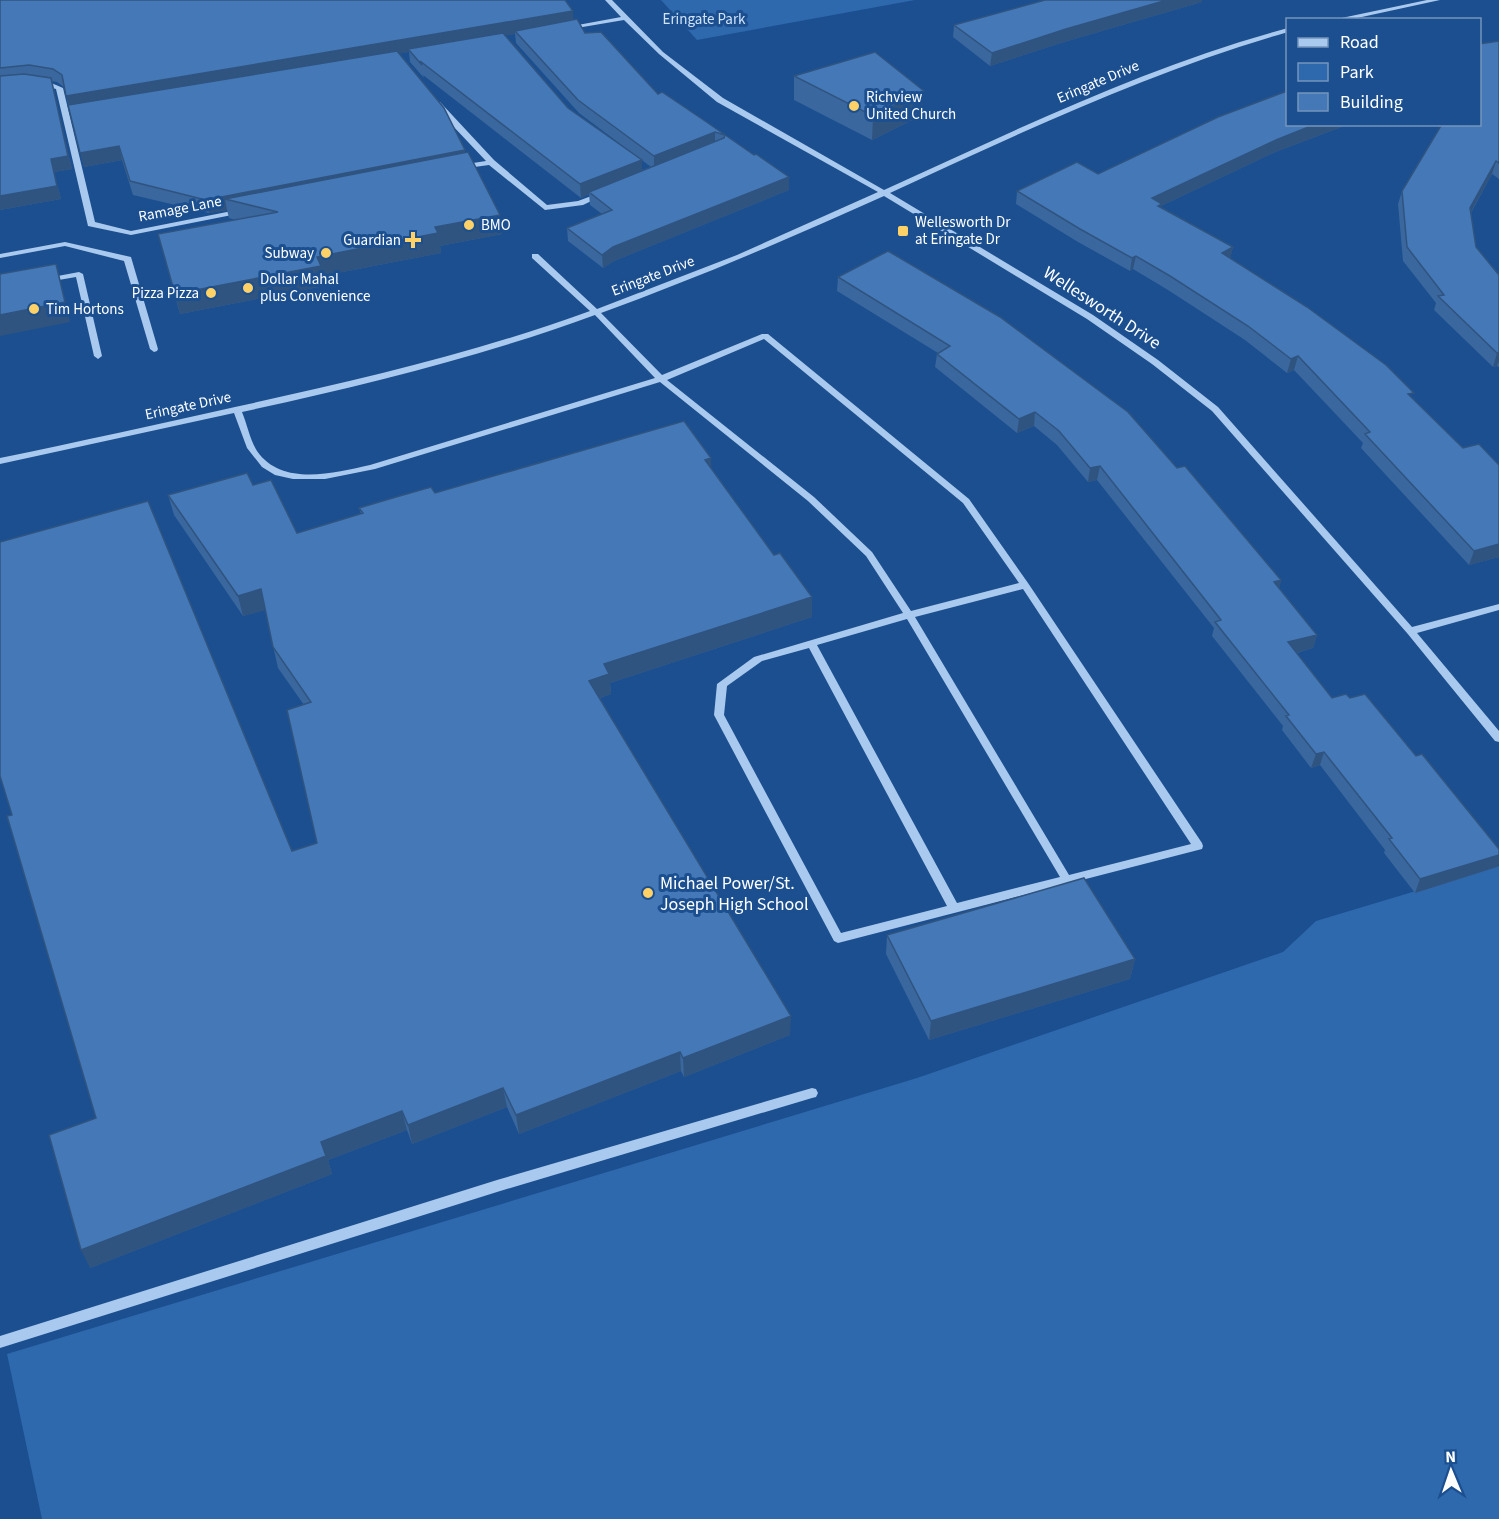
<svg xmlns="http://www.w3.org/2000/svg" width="1499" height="1519" viewBox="0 0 1499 1519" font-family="'Source Sans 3',sans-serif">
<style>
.green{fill:#2e69ad}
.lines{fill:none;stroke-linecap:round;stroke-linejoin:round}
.minor{fill:#a9c9ee;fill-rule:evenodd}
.wall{fill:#3a679d;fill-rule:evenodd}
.shaded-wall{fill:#305480}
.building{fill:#4478b7;stroke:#305480;stroke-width:1.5}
.poi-dot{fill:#ffd166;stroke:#1b4f8f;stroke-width:2}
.labels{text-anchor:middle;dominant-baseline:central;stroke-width:6;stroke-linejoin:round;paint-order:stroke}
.far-park-label{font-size:15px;fill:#cfe3fa;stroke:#1b4f8f}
.far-street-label{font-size:15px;fill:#fff;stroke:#1b4f8f}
.far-poi-label{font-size:15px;fill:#fff;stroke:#1b4f8f;text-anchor:start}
.street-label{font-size:18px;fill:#fff;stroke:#1b4f8f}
.poi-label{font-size:18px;fill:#fff;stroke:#1b4f8f;text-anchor:start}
</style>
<rect width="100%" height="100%" fill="#1b4f8f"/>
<path class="green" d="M661 0H915L697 40Z
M1499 866V1519H42L7 1354 917 1078 1283 952 1316 921Z"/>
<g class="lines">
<path class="minor" d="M605 0H612L663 52 723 98 884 190C1016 130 1147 66 1288 28V32C1149 72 1020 133 890 193L1093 315 1158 360 1218 407 1412 627 1499 604V610L1417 633 1499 731V742L1495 741 1407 633 1212 411 1152 364 1087 319 884 196C791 238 697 278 601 313L662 375 762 334H768L969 499 1028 583 1202 843 1203 846 1202 849 838 943 834 941 714 715 717 684 754 657 903 613 866 556 808 501 660 382 375 469 325 479H293L275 475 262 467 247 448 234 413 0 464V458C78 442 158 424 235 407 354 381 475 353 590 311L532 258V254H538L597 309 737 255 878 192 717 102 659 54 624 20 565 30V28L567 27 621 17ZM595 315 655 378 370 465C334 473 282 487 257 451 250 440 247 424 242 412 361 386 481 357 595 315ZM764 339 963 503 1019 583 911 611 872 552 814 497 667 380ZM1023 589 1191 844 1069 875 915 617ZM907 619 1060 877 957 903 817 645ZM809 648 947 906 841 933 724 715 727 686 762 661Z
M1427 0H1440L1348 20H1332Z
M36 79H42L63 88 95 222 131 231 242 209 246 211 242 213 131 235 88 226 56 89 36 83Z
M434 102H440L494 160 547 205 578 201 602 192 606 194 583 205 545 210 489 165 460 169V165L486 161 434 106Z
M65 242 131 257 158 349 157 351 154 352 150 349 124 261 65 246 0 258V254Z
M79 272 83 274 102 356 98 359 94 356 76 277 47 282 43 280 47 278Z
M812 1088 816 1089 818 1093 816 1097 812 1098 497 1192 0 1348V1336L497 1180Z"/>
</g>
<path class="wall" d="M0 0 573 19 585 33 658 94 671 98 754 155 789 190 614 261 603 268 568 241 567 228 602 214 590 205 589 194 581 198 423 75 424 78 410 62 409 52 399 53 465 152 502 234 440 246 441 253 322 276 324 286 180 314 158 234 235 220 229 218 227 210 209 213 133 195 122 160 84 167 64 87 57 82 51 81 72 169 54 172 61 199 0 210ZM515 34 516 43 579 113 651 167 642 170V160L568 108 505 35Z
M1202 2 1064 42 990 66 953 37 954 25Z
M1499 41V179L1492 174 1471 213 1476 247 1499 275V367L1497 366 1493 367 1434 310 1436 303 1403 261 1398 204 1402 191Z
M794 76 922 115 872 140 794 100Z
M1344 126 1273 153 1161 206V207L1233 247 1230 258 1412 398 1499 557 1469 565 1361 448 1363 443 1294 370 1287 373 1245 340 1168 290 1133 269 1130 271 1078 242 1016 204 1017 191 1098 174Z
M838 277 1177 468 1281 580 1279 588 1317 635 1313 648 1297 653 1332 698 1497 867 1415 893 1384 853 1385 850 1320 765 1311 768 1282 730 1283 726 1212 636 1214 628 1097 480 1088 482 1057 445 1034 426 1017 433 935 367 937 354 938 353 837 291Z
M711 469 774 555 812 597V617L610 683 611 694 600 698 790 1035 684 1077 681 1071 519 1134 507 1107 412 1144 407 1130 328 1160 332 1174 90 1268 96 1118 292 851 317 843 304 705 278 668 265 610 243 616 174 515 168 495 253 485 297 533 361 514 359 508 435 493Z
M887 935 1135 959 1130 979 929 1040 886 954Z"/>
<path class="shaded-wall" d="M1167 0H1202V2L1064 42 990 66 992 53 1066 29Z
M573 11 574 24 515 31V34L410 51 408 49 409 52 70 108 66 96Z
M51 78 72 169 54 172 61 199 0 210V196L51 159Z
M924 91 922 115 872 140 873 116Z
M1316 124H1351L1344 126 1273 153 1161 206 1159 217 1152 198 1276 140Z
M715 132V145L654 169V156Z
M119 146 122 160 84 167 80 153Z
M465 150 466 163 225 199 227 210 209 213 206 200Z
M642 160V173L589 192V194L581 198 580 184Z
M1496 161 1492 174 1466 221 1470 208Z
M789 177V190L614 261 603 268 602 255 613 247Z
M500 215 502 234 440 246 441 253 322 276 324 286 180 314 175 294 317 257 435 227Z
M1233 247 1230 260 1222 253Z
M1136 256 1133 269 1130 271 1132 258Z
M56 264 61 283 70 322 0 336V315Z
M1497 353H1499V361L1497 366 1493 367Z
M1298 356 1294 370 1287 373 1291 359Z
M1035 412 1034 426 1017 433 1019 419Z
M711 458 712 478 705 460Z
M1100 466 1097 480 1088 482 1090 468Z
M1499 544V557L1469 565 1474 551Z
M1281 580 1278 594 1274 582Z
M261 589 266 610 243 616 238 596Z
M812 597V617L610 683 611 694 591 701 589 681 604 664Z
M1317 635 1313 648 1285 656 1288 642Z
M1324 752 1320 765 1311 768 1316 754Z
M1499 855V864L1497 867 1415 893 1420 879Z
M1135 959 1130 979 929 1040 931 1021Z
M791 1016 790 1035 684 1077 683 1058Z
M680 1052 681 1071 519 1134 516 1115Z
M503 1088 507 1107 412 1144 408 1125Z
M402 1111 407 1130 328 1160 332 1174 90 1268 81 1250 321 1142Z"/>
<path class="building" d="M0 0H565L573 11 66 96 62 75 53 69 29 65 0 68Z
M1045 0H1167L1066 29 992 53 954 25Z
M577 19 585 33 601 32 658 94 662 92 671 98 708 123 754 155 756 154 789 177 613 247 602 255 567 228 612 210 589 192 724 138 725 135 715 132 654 156 578 100 515 31Z
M503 33 568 108 642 160 580 184 420 61 422 65 408 49Z
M1499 41V163L1496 161 1470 208 1476 247 1499 275V353H1497L1438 296 1444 295 1407 247 1402 191 1442 124H1479V44Z
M397 51 444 108 465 150 206 200 130 181 119 146 80 153 68 105Z
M875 52 924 91 873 116 794 76Z
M24 74 51 78 68 156 51 159 57 186 0 196V76Z
M1287 91V124H1316L1276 140 1152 198 1162 204 1158 206 1233 247 1222 253 1307 307 1386 365 1414 393 1408 394 1463 448 1479 444 1499 465V544L1474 551 1365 434 1370 432 1298 356 1291 359 1248 326 1170 276 1136 256 1132 258 1080 229 1017 191 1077 162 1098 174 1218 117Z
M468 152 500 215 435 227 438 233 317 257 321 266 175 294 158 234 278 212 225 199Z
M888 251 1000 317 1128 412 1177 468 1185 466 1281 580 1274 582 1317 635 1288 642 1332 698 1346 694 1350 698 1365 694 1416 756 1422 754 1499 849V855L1420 879 1389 839 1392 838 1324 752 1316 754 1286 716 1289 715 1215 622 1221 620 1100 466 1090 468 1059 431 1035 412 1019 419 937 354 950 346 838 277Z
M56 264 65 302 0 315V274Z
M684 421 711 458 705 460 774 555 780 553 812 597 604 664 609 674 589 681 791 1016 683 1058 680 1052 516 1115 503 1088 408 1125 402 1111 321 1142 326 1156 81 1250 49 1135 96 1118 7 816 12 815 0 776V542L148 501 292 851 317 843 287 710 311 702 273 647 261 589 238 596 168 495 247 473 253 485 271 480 297 533 363 513 359 508 396 497 431 487 435 493Z
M1084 878 1135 959 931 1021 887 935Z"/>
<g class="poi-dot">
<circle cx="854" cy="106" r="6"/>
<circle cx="469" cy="225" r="6"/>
<rect x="897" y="225" width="12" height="12" rx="3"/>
<path d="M410 231h6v6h6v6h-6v6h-6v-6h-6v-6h6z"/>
<circle cx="326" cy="253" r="6"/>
<circle cx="248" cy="288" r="6"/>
<circle cx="211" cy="293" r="6"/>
<circle cx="34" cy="309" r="6"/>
<circle cx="648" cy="893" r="6"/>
</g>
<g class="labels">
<g class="far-park-label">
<text x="704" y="19">Eringate Park</text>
</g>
<g class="far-street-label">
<text transform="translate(1098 82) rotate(-23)">Eringate Drive</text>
<text transform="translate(180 209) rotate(-11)">Ramage Lane</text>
<text transform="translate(653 276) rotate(-21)">Eringate Drive</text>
<text transform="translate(188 406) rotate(-12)">Eringate Drive</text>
</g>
<g class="far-poi-label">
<text x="866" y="97">Richview<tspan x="866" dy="17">United Church</tspan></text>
<text x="915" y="222">Wellesworth Dr<tspan x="915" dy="17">at Eringate Dr</tspan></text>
<text x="481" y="225">BMO</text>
<text x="401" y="240" text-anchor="end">Guardian</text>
<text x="314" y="253" text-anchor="end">Subway</text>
<text x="260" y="279">Dollar Mahal<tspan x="260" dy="17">plus Convenience</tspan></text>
<text x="199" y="293" text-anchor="end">Pizza Pizza</text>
<text x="46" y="309">Tim Hortons</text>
</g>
<g class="street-label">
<text transform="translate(1102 308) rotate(33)">Wellesworth Drive</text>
</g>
<g class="poi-label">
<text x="660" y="883">Michael Power/St.<tspan x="660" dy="21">Joseph High School</tspan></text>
</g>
</g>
<rect x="1286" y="18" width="195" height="108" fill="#1b4f8f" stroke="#7695bc" stroke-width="1.5"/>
<rect x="1298" y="38" width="30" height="9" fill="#a9c9ee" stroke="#7695bc" stroke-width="1.5"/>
<text x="1340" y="48" font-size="18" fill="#ffffff">Road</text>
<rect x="1298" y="63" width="30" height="18" fill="#2e69ad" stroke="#7695bc" stroke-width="1.5"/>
<text x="1340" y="78" font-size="18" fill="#ffffff">Park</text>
<rect x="1298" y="93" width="30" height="18" fill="#4478b7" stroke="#7695bc" stroke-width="1.5"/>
<text x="1340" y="108" font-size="18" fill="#ffffff">Building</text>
<g transform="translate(1451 1471) rotate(358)" stroke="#1b4f8f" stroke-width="4.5" paint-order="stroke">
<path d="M0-4.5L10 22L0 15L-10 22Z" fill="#ffffff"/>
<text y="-9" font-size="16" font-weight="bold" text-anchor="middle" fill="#ffffff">N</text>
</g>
</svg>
